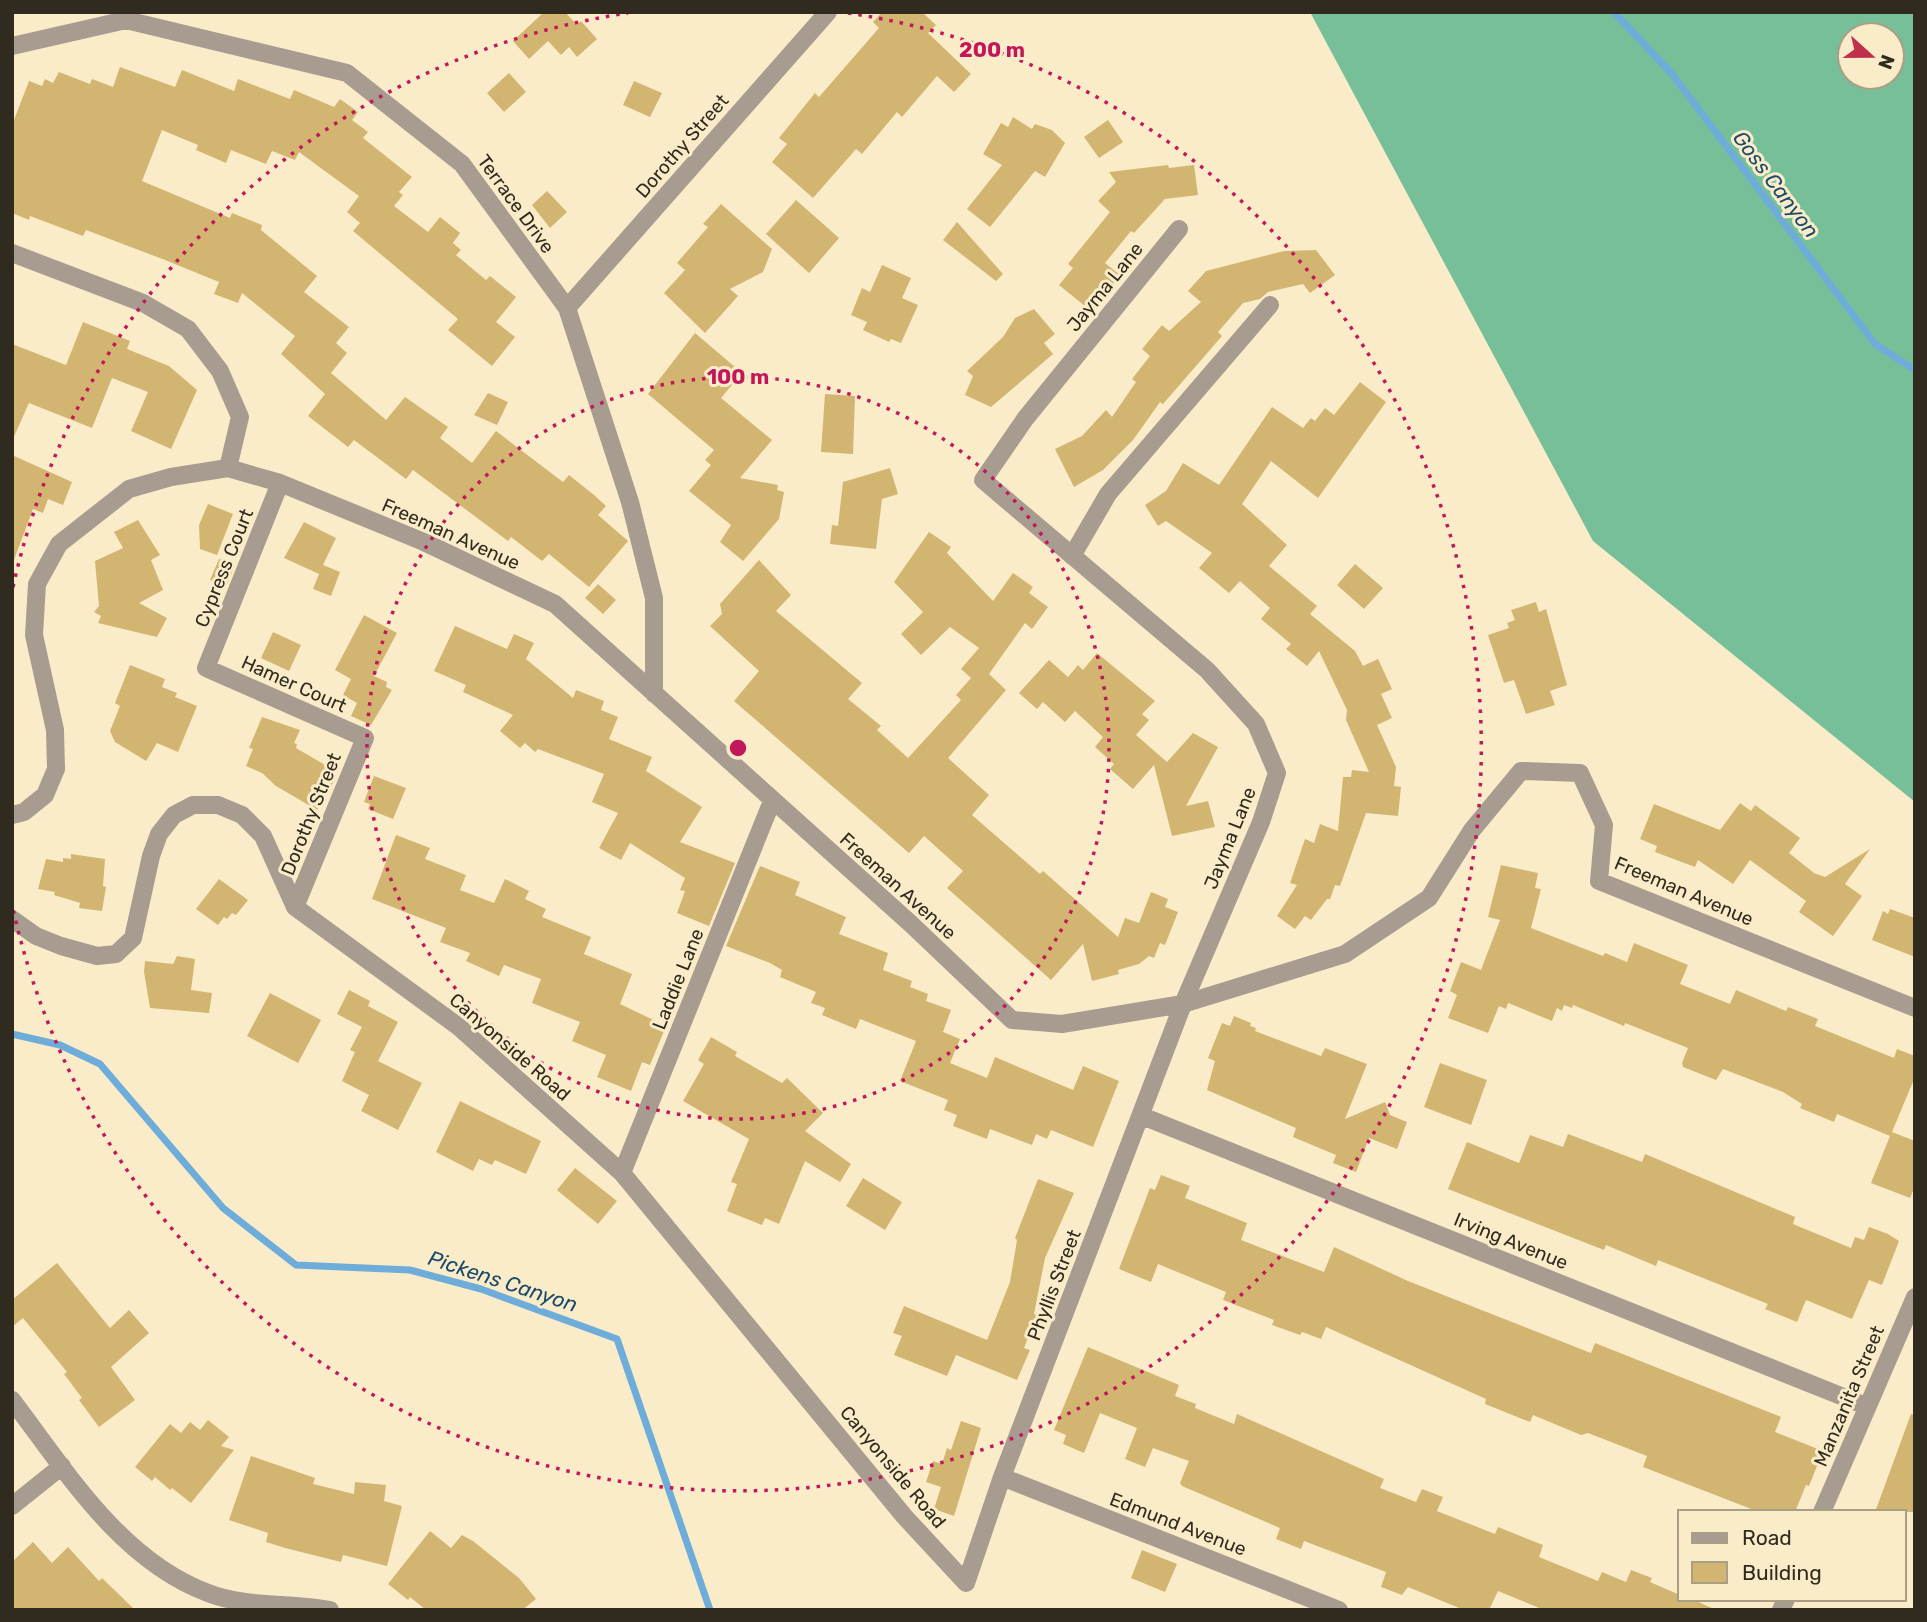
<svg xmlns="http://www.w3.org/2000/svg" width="1927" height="1622" viewBox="0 0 1927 1622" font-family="Rubik,sans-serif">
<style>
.forest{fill:#76bf98;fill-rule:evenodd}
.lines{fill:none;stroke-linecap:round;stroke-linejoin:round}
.stream{stroke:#6eacda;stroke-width:7}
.building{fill:#d2b570}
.minor{stroke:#a89b90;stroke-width:18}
.ring{fill:none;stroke:#c2185b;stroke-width:3.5;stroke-dasharray:3.5 7}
.labels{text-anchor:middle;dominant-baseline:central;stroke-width:6;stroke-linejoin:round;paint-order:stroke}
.street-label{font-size:19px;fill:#302b1e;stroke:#fbecc9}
.water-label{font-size:21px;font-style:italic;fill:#1b4a6a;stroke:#fbecc9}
.centre{fill:#c2185b;stroke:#fbecc9;stroke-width:3.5}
.ring-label{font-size:21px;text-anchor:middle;font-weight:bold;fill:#c2185b;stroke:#fbecc9;stroke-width:6;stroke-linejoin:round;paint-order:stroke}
</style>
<rect width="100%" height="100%" fill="#fbecc9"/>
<path class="forest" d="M1310 12H1915V802L1593 541ZM1850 35H1892V77H1850Z"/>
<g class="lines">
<path class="stream" d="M1614 12 1672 74 1875 344 1915 370
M12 1034 60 1045 100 1064 223 1208 296 1265 410 1270 481 1289 617 1339 710 1610"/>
</g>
<path class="building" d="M544 12H565L577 25 581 21 597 39 577 57 569 47 561 55 548 41 529 59 513 41Z
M882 12H922L936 25 928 33 971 74 954 92 937 76 902 117 897 112 862 154 856 149 813 198 772 162 787 144 779 138 815 93 819 97 879 28 873 22Z
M120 67 175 87 182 70 234 91 238 79 290 99 294 90 334 107 340 99 358 112 352 120 368 132 363 138 412 177 399 192 403 195 394 206 428 232 440 217 460 233 453 243 461 250 456 255 486 280 490 276 516 297 496 322 515 337 492 366 448 330 458 319 353 231 360 223 347 212 359 196 299 152 295 160 272 151 266 164 231 150 226 163 196 150 198 145 162 130 142 181 230 218 232 213 262 225 261 230 317 276 304 292 349 327 336 343 347 353 331 373 386 420 405 397 448 427 440 438 472 463 496 431 563 482 569 475 594 495 606 506 598 515 628 541 589 587 549 554 542 561 511 537 508 541 413 470 406 479 354 440 348 447 308 416 325 394 281 354 295 336 242 293 238 303 214 294 219 282 165 260 86 230 83 236 30 216 29 220 12 213V125L29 81 42 86 45 79 53 83 59 72 90 84 92 79 113 87Z
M509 73 526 92 504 112 487 93Z
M634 81 662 93 650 117 623 105Z
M1013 117 1032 129 1035 124 1052 130 1065 143 1045 177 1035 171 990 227 967 209 1002 165 983 154 1001 123 1008 127Z
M1108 120 1123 142 1099 158 1084 137Z
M1168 165 1169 168 1194 165 1198 195 1165 199 1134 233 1131 231 1105 263 1120 275 1091 311 1059 285 1073 268 1068 264 1110 212 1098 201 1116 182 1109 172Z
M547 191 567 212 550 228 532 205Z
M796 200 839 238 809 273 766 234Z
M721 204 772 249 763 272 730 289 738 296 705 333 664 293 685 270 677 263 708 227 703 224Z
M957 222 1003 274 996 281 943 240Z
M1316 250 1335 275 1310 293 1303 284 1268 292 1260 299 1243 303 1218 332 1222 336 1163 404 1160 402 1133 440 1103 470 1074 487 1055 449 1082 436 1106 410 1112 417 1136 382 1132 379 1150 356 1142 349 1162 325 1169 331 1201 302 1188 291 1206 271 1284 251Z
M882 265 911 278 902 298 918 305 901 343 891 339 889 342 863 330 867 322 851 315 862 288 870 292Z
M1034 309 1055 334 1044 343 1053 354 991 407 965 395 973 376 967 371 1003 337 1015 318Z
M83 322 130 341 127 349 169 366 197 390 171 449 131 431 148 392 112 378 92 428 29 403 12 441V344L66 365Z
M695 333 742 373 721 398 772 440 740 478 778 485 777 490 784 492 779 519 743 561 720 542 731 525 689 491 711 465 705 460 714 450 648 394Z
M1360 382 1386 402 1318 498 1271 461 1242 504 1287 545 1269 566 1317 606 1310 614 1355 651 1363 666 1378 659 1392 689 1381 694 1392 718 1377 725 1396 767 1394 786 1401 787 1398 816 1366 813 1340 886 1335 885 1330 899H1327L1311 920 1305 916 1295 929 1277 916 1297 885 1290 883 1305 839 1314 843 1320 824 1338 831 1343 777H1351L1352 770 1369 772 1346 720 1347 710 1319 651 1307 666 1286 649 1291 644 1261 619 1270 608 1240 581 1229 593 1199 568 1212 553 1166 521 1158 526 1145 505 1166 491 1183 463 1219 485 1272 407 1303 428 1311 418 1315 421 1325 408 1334 415Z
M488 393 508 402 497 425 474 415Z
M825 394 855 396 853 454 821 452Z
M12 455 72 482 63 505 48 499 43 513 33 509 14 560Z
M890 468 898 494 882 499 876 549 830 544 832 525 838 526 843 482Z
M208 504 233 514 217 555 200 549 199 525Z
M138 520 160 555 151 560 163 590 139 603 167 618 157 637 98 623 101 616 94 612 99 606 95 561 123 548 114 532Z
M304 522 336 538 323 565 340 572 331 596 313 589 319 574 284 558Z
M929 532 951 547 947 553 993 601 1013 573 1033 587 1029 593 1048 607 1032 629 1025 623 989 674 1006 690 948 758 989 795 972 815 1040 874 1043 871 1118 937 1125 918 1139 923 1151 892 1168 899 1165 907 1178 912 1165 945 1160 943 1154 958 1149 956 1139 964 1118 970 1119 974 1092 981 1083 944 1051 980 947 888 963 871 924 836 909 853 734 701 759 671 710 626 722 614 720 604 759 560 791 595 776 611 862 683 848 699 881 726 877 730 908 758 961 700 956 695 971 678 961 669 979 648 950 627 921 655 901 634 923 612 894 582Z
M219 559 235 565 226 587 210 580Z
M1355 564 1383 588 1364 609 1337 585Z
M598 584 616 600 603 614 585 598Z
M1536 602 1539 612 1546 609 1567 685 1550 691 1555 705 1526 714 1514 680 1504 683 1488 635 1509 628 1507 623 1515 620 1511 610Z
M364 615 397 633 374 676 387 682 386 687 392 690 371 725 351 716 357 703 343 695 351 679 335 670Z
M455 626 507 649 514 634 534 643 526 659 573 698 576 690 604 701 601 710 618 717 609 739 652 757 646 771 702 807 680 842 735 863 709 926 677 913 685 891 680 890 685 878 630 843 621 860 599 848 618 813 592 802 604 774 538 749 535 752 525 743 520 748 500 731 513 715 463 692 466 685 434 671Z
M273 632 301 645 289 671 261 658Z
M1097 653 1155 701 1142 714 1149 720 1136 735 1167 762 1193 733 1218 747 1186 806 1208 801 1215 827 1172 836 1154 765 1133 789 1110 769 1114 764 1095 747 1103 737 1075 711 1065 722 1043 702 1037 709 1019 693 1049 660 1068 677 1078 665 1083 670Z
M130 665 165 679 162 687 177 693 175 697 197 706 178 752 157 743 146 761 115 742 110 731 120 706 115 703Z
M262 717 300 730 294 743 297 744 296 748 332 769 329 774 336 778 317 810 276 786 262 773 246 766 253 749 249 748Z
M374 776 406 788 393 819 368 809 370 804 364 802Z
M1740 803 1751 811 1755 805 1800 838 1789 853 1814 873 1825 877 1870 849 1845 884 1862 896 1833 936 1799 912 1806 901 1750 860 1733 884 1698 860 1695 867 1655 852 1657 846 1640 839 1654 804 1720 830Z
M396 835 430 848 425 859 466 875 460 890 494 903 505 879 529 891 525 899 546 909 542 917 591 937 584 954 632 974 620 1004 666 1026 650 1065 642 1062 631 1091 597 1077 606 1055 572 1041 580 1022 532 1003 541 979 504 965 499 976 466 961 470 953 440 942 446 928 372 899Z
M71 854 105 859 103 886 106 887 102 911 79 908 80 903 54 895 55 892 38 889 46 859 63 862V858L71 859Z
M1501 865 1538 873 1535 888 1541 889 1531 928 1603 956 1605 953 1627 962 1634 943 1688 965 1680 984 1730 1004 1736 990 1786 1011 1788 1007 1818 1019 1815 1026 1894 1058 1897 1049 1915 1056V1077L1892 1132 1915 1141V1186L1910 1198 1871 1183 1890 1136 1837 1114 1834 1122 1800 1108 1802 1104 1783 1092 1723 1069 1716 1080 1683 1067 1682 1063 1688 1048 1625 1023 1624 1026 1573 1005 1572 1008 1564 1005 1562 1011 1557 1008 1552 1021 1508 1003 1506 1009 1499 1006 1488 1033 1448 1018 1457 995 1450 991 1461 962 1481 970 1500 920 1488 917Z
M760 866 800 882 795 895 846 917 839 934 888 953 883 970 912 981 910 987 928 994 926 1001 951 1010 943 1032 960 1039 950 1063 987 1078 995 1057 1073 1090 1083 1066 1119 1081 1093 1147 1051 1130 1047 1139 1036 1134 1032 1145 990 1129 987 1139 953 1126 957 1115 944 1110 948 1100 900 1081 916 1041 860 1019 856 1029 822 1015 825 1008 811 1003 816 992 780 977 782 970 770 963 726 946Z
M219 879 248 900 236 915 232 913 227 919 224 917 218 925 196 909Z
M1890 909 1915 918V957L1872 940 1883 911 1888 914Z
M177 956 195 959 191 990 212 993 209 1013 150 1008 144 972 145 961 173 964Z
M349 990 370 1001 368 1006 398 1022 378 1061 422 1083 398 1130 361 1111 369 1095 342 1081 355 1052 350 1050 362 1027 337 1014Z
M270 993 321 1020 298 1063 247 1036Z
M1234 1016 1251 1023 1250 1026 1256 1028 1255 1031 1321 1056 1325 1048 1367 1064 1345 1119 1385 1102 1390 1115 1407 1122 1397 1149 1369 1138 1356 1172 1333 1163 1336 1155 1293 1137 1296 1128 1207 1090 1215 1061 1208 1058 1222 1023 1230 1026Z
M711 1037 737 1052 735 1056 782 1083 787 1078 823 1113 805 1131 851 1164 840 1182 805 1161 779 1224 765 1218 762 1225 727 1211 737 1184 731 1182 749 1139 683 1101 704 1064 698 1060Z
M1440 1063 1487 1080 1471 1125 1424 1107Z
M460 1101 541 1141 526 1174 495 1160 492 1165 479 1159 473 1171 436 1152Z
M1568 1134 1642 1162 1645 1154 1795 1217 1793 1224 1851 1248 1855 1237 1864 1240 1869 1227 1888 1234 1899 1241 1882 1285 1869 1280 1852 1319 1806 1300 1797 1322 1765 1309 1768 1304 1658 1260 1656 1266 1606 1245 1604 1250 1448 1189 1467 1142 1519 1163 1530 1135 1563 1147Z
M575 1168 617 1201 598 1224 557 1190Z
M1161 1175 1190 1186 1185 1198 1247 1223 1241 1240 1324 1272 1334 1247 1408 1281 1591 1353 1595 1343 1781 1417 1775 1432 1823 1451 1809 1486 1806 1485 1795 1512H1759L1643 1467 1647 1456 1588 1433 1581 1435 1533 1415 1530 1422 1485 1404 1486 1399 1326 1327 1321 1339 1302 1332 1300 1335 1272 1325 1274 1320 1223 1300 1226 1292 1158 1264 1151 1282 1119 1269 1150 1188 1155 1190Z
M863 1178 902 1202 885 1230 846 1206Z
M1038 1179 1074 1193 1045 1258 1034 1314 1037 1315 1024 1348 1030 1350 1017 1380 956 1355 947 1376 894 1355 902 1336 893 1333 904 1306 987 1340 1010 1282 1017 1240 1015 1238Z
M57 1263 110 1328 129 1310 149 1333 111 1367 135 1400 99 1427 79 1400 82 1398 64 1374 67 1372 23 1318 12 1327V1300Z
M1088 1347 1179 1385 1175 1396 1196 1404 1195 1408 1234 1424 1237 1414 1384 1479 1380 1488 1416 1502 1422 1489 1443 1497 1437 1511 1495 1534 1498 1527 1543 1545 1539 1557 1598 1581 1602 1572 1626 1582 1631 1570 1652 1578 1650 1582 1680 1595V1599H1692L1716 1610H1544L1498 1591 1489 1610H1464L1408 1587 1402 1595 1381 1587 1386 1572 1304 1541 1301 1549 1276 1539 1280 1528 1182 1486 1180 1483 1189 1461 1153 1448 1145 1467 1125 1459 1137 1428 1100 1413 1084 1453 1063 1444 1066 1435 1054 1430Z
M1911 1414 1915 1415V1512H1875Z
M208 1420 229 1437 221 1446 234 1450 191 1503 172 1488 170 1490 155 1477 152 1481 135 1467 170 1424 181 1433 190 1422 200 1430Z
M961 1421 981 1428 954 1516 934 1509 941 1487 926 1482 933 1461 942 1464 947 1448 951 1450Z
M251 1456 315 1478 313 1484 354 1494 355 1482 386 1485 384 1501 402 1506 387 1566 343 1555 341 1562 285 1548 266 1542 268 1533 229 1520Z
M430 1531 451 1548 462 1535 473 1541 519 1578 536 1599 522 1610H426L410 1597 408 1600 388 1584Z
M33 1542 52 1563 68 1547 99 1581 102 1578 135 1610H12V1562Z
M1142 1550 1177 1564 1165 1592 1131 1578Z"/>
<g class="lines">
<path class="minor" d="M12 46 126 20 347 73 462 164 567 308 630 502 654 598V694
M12 253 143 303 188 329 220 371 240 417 228 468
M567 308 828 12
M280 483 206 668 365 738 295 907
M1072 556 1108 494 1270 305
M12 815 24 812 45 795 56 769 55 730 34 635 37 584 59 544 129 489 171 477 228 468 280 483 424 542 555 604 911 924 1012 1020 1062 1024 1183 1004 1345 954 1429 898 1472 830 1521 771 1580 773 1604 825 1599 881 1915 1008
M12 919 36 936 61 946 97 956 116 954 133 938 151 856 159 834 174 815 193 805H218L242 815 263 836 295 907 459 1027 622 1173 904 1516 966 1583 1002 1477 1183 1004 1261 822 1277 773 1256 724 1207 670 983 480 1025 419 1179 229
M1142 1116 1866 1406
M622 1173 772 801
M12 1400C66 1471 120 1560 208 1593 246 1608 290 1602 330 1610
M1002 1477 1339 1610
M12 1506 62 1466
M1822 1512 1915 1297
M1781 1610 1786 1599"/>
</g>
<g class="ring">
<circle cx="738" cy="748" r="371"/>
<path d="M13 587A743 743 0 0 1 628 13M848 13A743 743 0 1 1 13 909"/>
</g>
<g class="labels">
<g class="street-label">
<text transform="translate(682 146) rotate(-49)">Dorothy Street</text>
<text transform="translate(516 204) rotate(54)">Terrace Drive</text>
<text transform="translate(1105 287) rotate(-51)">Jayma Lane</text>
<text transform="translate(451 534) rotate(24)">Freeman Avenue</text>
<text transform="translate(224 568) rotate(-68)">Cypress Court</text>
<text transform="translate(294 684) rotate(24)">Hamer Court</text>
<text transform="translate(311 814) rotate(-68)">Dorothy Street</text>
<text transform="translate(1230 838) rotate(-68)">Jayma Lane</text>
<text transform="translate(898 886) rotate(42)">Freeman Avenue</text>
<text transform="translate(1684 891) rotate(23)">Freeman Avenue</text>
<text transform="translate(678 979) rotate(-68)">Laddie Lane</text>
<text transform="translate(510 1047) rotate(41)">Canyonside Road</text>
<text transform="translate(1511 1241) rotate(22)">Irving Avenue</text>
<text transform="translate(1054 1285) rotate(-69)">Phyllis Street</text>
<text transform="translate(1849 1396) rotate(-67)">Manzanita Street</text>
<text transform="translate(893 1467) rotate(50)">Canyonside Road</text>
<text transform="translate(1178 1524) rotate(21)">Edmund Avenue</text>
</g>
<g class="water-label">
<text transform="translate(1776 184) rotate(53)">Goss Canyon</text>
<text transform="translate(503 1281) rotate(18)">Pickens Canyon</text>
</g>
</g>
<circle cx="738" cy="748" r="10" class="centre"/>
<g class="ring-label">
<text x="992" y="57">200 m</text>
<text x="738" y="384">100 m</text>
</g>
<rect width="1927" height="1622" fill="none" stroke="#302b1e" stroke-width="28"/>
<rect x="1678" y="1510" width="228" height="91" fill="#fbecc9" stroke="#aa9f85" stroke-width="2"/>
<rect x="1692" y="1533" width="35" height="10" fill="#a89b90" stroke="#aa9f85" stroke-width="2"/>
<text x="1742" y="1545" font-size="21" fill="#302b1e">Road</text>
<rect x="1692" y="1562" width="35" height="21" fill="#d2b570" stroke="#aa9f85" stroke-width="2"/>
<text x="1742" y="1580" font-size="21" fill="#302b1e">Building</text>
<g transform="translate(1871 56) rotate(111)"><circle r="33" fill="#fbecc9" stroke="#aa9f85" stroke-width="2"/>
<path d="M0-5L12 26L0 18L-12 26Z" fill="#c1304b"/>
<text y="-10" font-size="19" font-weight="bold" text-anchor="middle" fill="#302b1e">N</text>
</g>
</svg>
